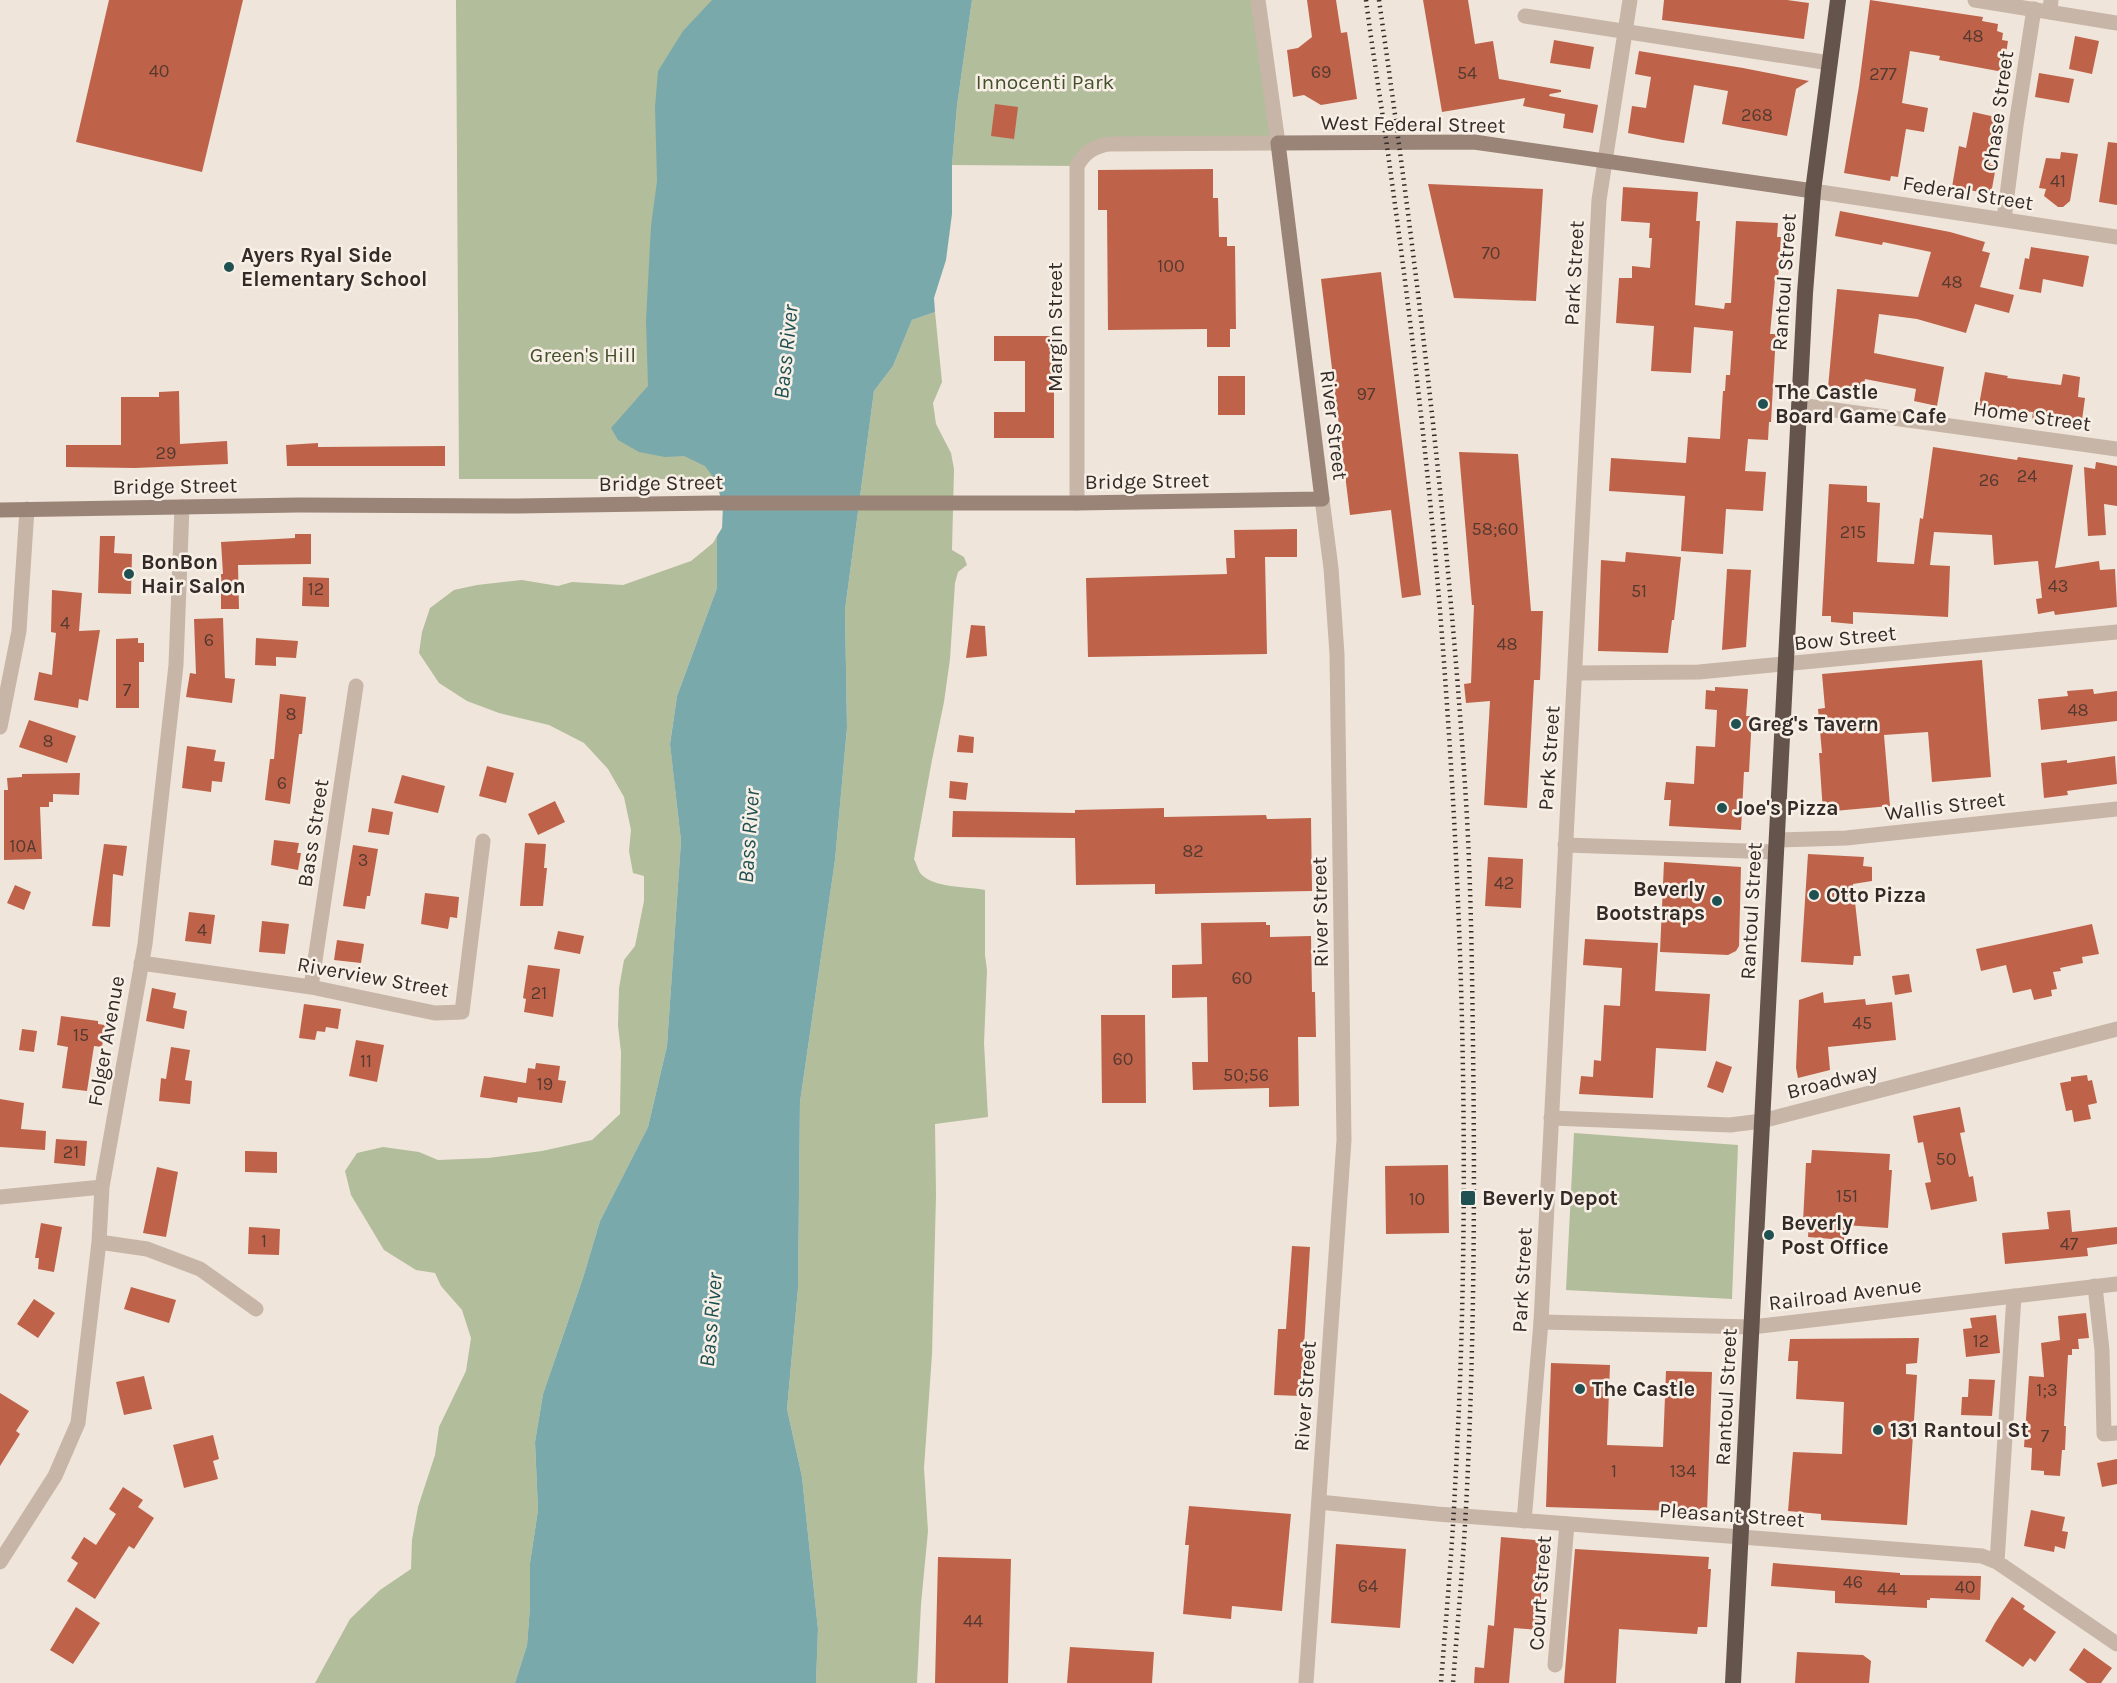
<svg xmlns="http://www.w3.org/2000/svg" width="2117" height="1683" viewBox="0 0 2117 1683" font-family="Karla,sans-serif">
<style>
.green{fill:#b2bd9b}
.water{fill:#7aa9ab}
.building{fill:#be6349}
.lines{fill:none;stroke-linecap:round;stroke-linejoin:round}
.minor{stroke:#c7b5a7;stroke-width:15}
.tertiary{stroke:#c7b5a7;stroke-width:15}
.secondary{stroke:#9a8478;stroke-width:15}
.trunk{stroke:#64544c;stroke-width:16}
.rail{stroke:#332b27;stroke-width:4.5;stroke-dasharray:1.5 4.5;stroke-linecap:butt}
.poi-dot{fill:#1f5052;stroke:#f8efe6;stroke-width:2}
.labels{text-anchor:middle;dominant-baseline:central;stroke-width:5;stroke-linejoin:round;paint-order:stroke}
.number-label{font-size:18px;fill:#563930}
.park-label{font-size:21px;fill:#43502c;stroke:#f8efe6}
.street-label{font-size:21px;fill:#332b27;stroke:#f8efe6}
.poi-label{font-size:21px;font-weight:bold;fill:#332b27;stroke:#f8efe6;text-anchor:start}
.water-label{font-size:22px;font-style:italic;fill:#1f5052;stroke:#f8efe6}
</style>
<rect width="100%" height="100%" fill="#f0e5da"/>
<path class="green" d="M456 0H752L728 479H459Z
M972 0H1258L1278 143 1109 144 1077 166 952 165 957 106Z
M935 312 942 382 933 403 936 424 951 453 954 469 952 550 964 557 967 565 958 572 955 583 950 659 944 702 932 760 914 859C916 863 918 869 920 873 934 889 966 886 985 890V955L987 970 984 1043 988 1117 935 1124 936 1195 932 1354 924 1468 928 1531 921 1604 917 1683H816L818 1629 802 1477 787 1409 798 1288 800 1102 835 860 847 728 845 610 874 391 893 366 912 320Z
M717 536V588L677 696 670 743 681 841 667 1046 648 1127 600 1221 583 1278 543 1394 535 1442 538 1510 530 1563V1607L527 1645 515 1683H315L350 1619 380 1590 411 1569 412 1540 418 1507 435 1455 439 1427 466 1371 471 1338 462 1310 441 1286 435 1273 416 1270 384 1250 351 1195 345 1171 357 1153 383 1147 419 1152 438 1160 488 1158 542 1151 592 1140 620 1114 621 1052 618 1026 619 988 624 960 635 946 644 901V876L633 873 629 851 631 830 624 797 608 769 584 743 549 725 499 713 467 701 439 683 419 653 422 632 430 608 454 590 477 585 522 580 558 586 572 582 623 585 691 561 713 543Z
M1574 1133 1738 1145 1732 1299 1566 1290Z"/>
<path class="water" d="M712 0H972L957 106 952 165V214L946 260 934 298 935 312 912 320 893 366 874 391 845 610 847 728 835 860 800 1102 798 1288 787 1409 802 1477 818 1629 816 1683H515L527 1645 530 1607V1563L538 1510 535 1442 543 1394 583 1278 600 1221 648 1127 667 1046 681 841 670 744 677 696 717 588V536L722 528 723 506 716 481 705 466 684 456 665 457 639 452 618 440 611 428 648 386 646 321 651 226 657 181 655 107 658 71 683 31Z"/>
<path class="building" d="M109 0H243L202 172 76 142Z
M1307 0H1336L1341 33 1347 32 1357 99 1321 105 1304 95 1293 97 1287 50 1298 48 1312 37Z
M1423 0H1468L1475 44 1493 41 1499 79 1561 90V92L1550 94 1549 96 1598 105 1593 133 1563 128 1565 114 1523 106 1525 98 1442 112Z
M1664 0H1787L1809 3 1804 39 1662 20Z
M1870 0 1983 17 1982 21 1998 24 1997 31 2003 33 2002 40 2008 41 2003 72 1939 60 1940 56 1910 51 1902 103 1928 108 1924 132 1906 129 1898 177 1891 176 1890 181 1844 173 1859 86Z
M2075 36 2099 41 2092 74 2069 69Z
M1554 40 1594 47 1590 69 1550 63Z
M1639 51 1743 68 1809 81 1796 89 1787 136 1722 124 1728 91 1694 85 1684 143 1663 140 1628 133 1632 106 1646 108 1651 77 1635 74Z
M2039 73 2074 79 2069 103 2035 97Z
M995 104 1018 107 1014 139 991 136Z
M1973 112 2000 118 1990 165 1996 166 1991 194 1952 187 1959 146 1966 148Z
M2108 142 2117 143V205L2099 202Z
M2061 152 2078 154 2070 201 2063 207H2058L2044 196 2046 189 2039 188 2046 158 2060 159Z
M1213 169V198H1218L1219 237H1227V246H1235L1236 329H1230V347H1207V329L1108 330 1107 210H1098V170Z
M1428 184 1543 189 1536 301 1454 298Z
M1623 187 1698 192 1696 221H1700L1695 305 1724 309 1725 303H1731L1736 221 1778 223 1777 237H1781L1778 280H1775L1770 334H1776L1771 422H1769L1768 440 1748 439 1745 471 1766 472 1763 511 1726 509 1723 554 1681 551 1685 496 1609 491 1611 458 1686 463 1688 437 1720 439 1723 391H1725L1726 375H1730L1733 331 1694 327 1691 373 1651 371 1654 326 1616 323 1619 278H1632V266L1650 268 1652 238H1649L1650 223 1621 221Z
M1840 211 1950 232 1985 242 1982 251 1990 253 1980 287 2014 295 2009 313 1975 304 1966 333 1917 319 1879 314 1874 353 1944 367 1937 406 1914 401 1916 389 1865 379 1863 392 1828 388 1837 289 1918 297 1931 252 1883 242 1882 245 1835 236Z
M2031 247 2089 256 2083 287 2043 279 2041 293 2019 289 2025 258 2029 259Z
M1381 272 1421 595 1402 598 1391 510 1350 515 1321 279Z
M994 336H1054V438H994V412H1025V361H994Z
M1985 372 2008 376 2007 378 2061 385 2063 374 2080 377 2078 397 2085 398 2082 420 2052 416V421L2032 419 2033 412 2002 410 1979 405Z
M1218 376H1245V415H1218Z
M179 391 180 444 227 441 228 464 135 468 66 467V445H121V397H159V392Z
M318 443V447L445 446V466H287L286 445Z
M1933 447 2017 460 2018 457 2073 465 2055 568 2099 561 2100 570 2115 569 2117 607 2055 615 2054 611 2038 614 2036 599 2042 598 2038 561 1994 565 1992 535 1934 532 1930 565 1950 566 1948 617 1853 612V624L1831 622V616H1822L1829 484 1867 486V502L1880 503 1877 562 1914 564 1920 518 1923 519Z
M1459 452 1518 454 1531 611H1543L1540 680H1534L1527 808 1484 805 1490 701 1466 703 1464 684 1471 683 1474 605H1472Z
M2096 462 2117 466V506L2104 504 2106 535 2088 536 2084 467 2095 469Z
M1297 529V557H1265L1267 654 1088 657 1086 578 1227 574 1226 558H1235L1234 530Z
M295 534H311V564L238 565 239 609H221V574H223L221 542 295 538Z
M100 536H115L114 553 132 554 131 594 98 593Z
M1626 552 1681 557 1674 620H1672L1668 653 1598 651 1601 560 1625 562Z
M1727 569 1751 570 1746 647 1722 650Z
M303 577 329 578V607L302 606Z
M52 590 82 593 79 631 100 630 88 701 79 699 78 708 34 700 39 672 52 675 56 633 51 632Z
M223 618 225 678 235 679 232 703 186 697 190 673 196 674 194 619Z
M971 625 985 626 987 656 966 658Z
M138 638V643H144V662H139V708H116V639Z
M256 638 298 641 296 658 276 657V666L255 665Z
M1982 660 1991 777 1932 782 1928 732 1884 735 1890 806 1823 812 1819 753H1822L1818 709 1825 708 1822 674Z
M1715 687 1748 689 1746 716H1752L1749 772H1744L1741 830 1669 826 1671 800H1664L1666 782 1694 784 1696 746 1715 747 1717 710 1705 709 1706 690 1715 691Z
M2093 689 2094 694 2117 691V721L2041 730 2038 699 2068 696 2067 691Z
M280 694 306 697 302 734H299L290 804 265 800 270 759H274Z
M29 720 76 736 67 763 19 747Z
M959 735 974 737 973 753 957 752Z
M187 746 216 750 214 761 225 762 222 782 212 781 211 792 182 788Z
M2115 756 2117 784 2067 791 2068 795 2044 798 2041 763 2067 760V763Z
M487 766 514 773 506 803 479 796Z
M80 773 79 795 53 794V802H49V807H40L42 859 4 860V790H8L7 778 22 777V774Z
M402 775 445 786 438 813 394 803Z
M950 781 968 783 966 800 949 798Z
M555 801 565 822 538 835 528 814Z
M372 808 393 812 389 835 368 832Z
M1164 808V817L1266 815 1267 819 1311 818 1312 891 1155 894V884L1076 885 1075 838 952 837 953 811 1075 813V810Z
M274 840 299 843 297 853H301L298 870 271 865Z
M525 843 546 844 544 868H547L543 906H520Z
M104 844 127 846 123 876 113 874 110 927 92 926Z
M353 845 378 849 370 896H367L365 909 343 906Z
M1808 854 1864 857 1863 866 1872 867V881L1853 884 1861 956H1854L1853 965 1801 962Z
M1488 857 1523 859 1521 908 1485 906Z
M1664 862 1741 867 1739 946 1736 951 1728 955 1660 952Z
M15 885 31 892 24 910 7 903Z
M425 893 459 897 457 918 450 917 448 929 421 924Z
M189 912 215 915 211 944 185 941Z
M262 921 289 924 285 954 259 952Z
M1266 922V925H1270V937L1311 936 1312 992H1315L1316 1037H1298L1299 1106 1269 1107V1088L1193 1090 1192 1062H1208L1207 997 1172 998V965L1202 964 1201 923Z
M2092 924 2099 954 2082 957 2083 963 2060 968 2061 971 2053 972 2057 989 2051 990 2052 996 2034 1000 2031 989 2013 993 2006 965 1981 971 1976 949Z
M558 931 584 936 580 954 554 949Z
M1585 939 1658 943 1655 991 1710 994 1706 1051 1656 1048 1653 1098 1579 1094 1581 1076 1593 1077 1594 1060 1601 1061 1604 1005 1620 1006 1622 968 1583 965Z
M337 940 364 944 361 963 334 960Z
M528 965 560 969 553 1017 524 1012 526 999 523 998Z
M1909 974 1912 992 1895 995 1892 976Z
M152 988 176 993 173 1008 187 1011 184 1029 146 1021Z
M1823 992 1824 1003 1865 999 1866 1005 1892 1002 1896 1040 1828 1047 1830 1070 1798 1078 1796 1068 1799 1000Z
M304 1004 341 1009 338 1029 326 1027 325 1032 317 1031 315 1040 299 1038Z
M1101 1015H1145L1146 1103H1102Z
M61 1016 98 1021V1024L105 1025 102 1047 94 1046 87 1091 62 1088 68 1047 57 1045Z
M22 1029 37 1031 34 1052 19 1050Z
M356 1040 384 1045 377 1082 349 1076Z
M171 1047 190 1050 185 1080 192 1081 190 1104 159 1101 161 1078 166 1079Z
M1716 1061 1732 1067 1723 1093 1707 1087Z
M536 1063 560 1066 558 1080 566 1081 562 1103 518 1097 517 1103 480 1097 484 1076 526 1083 528 1068 535 1069Z
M2087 1075 2088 1081 2092 1080 2097 1103 2088 1105 2091 1119 2074 1122 2072 1110 2066 1111 2060 1083 2071 1081V1077Z
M0 1099 24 1103 21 1129 46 1131 45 1150 0 1147Z
M1960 1107 1965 1132 1960 1133 1969 1177 1973 1176 1977 1201 1931 1210 1925 1183 1931 1182 1923 1142 1918 1143 1913 1116Z
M56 1139 87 1141 85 1166 54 1163Z
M1812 1150 1890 1154 1889 1170H1892L1888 1228 1845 1225 1844 1240 1808 1237 1809 1223 1803 1222 1806 1163H1811Z
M245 1151 277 1152V1173L245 1172Z
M1448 1165 1449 1233 1386 1234 1385 1166Z
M157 1167 178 1172 166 1237 143 1233Z
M2070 1210 2072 1232 2117 1227V1244L2087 1248 2088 1256 2005 1264 2002 1233 2049 1229 2047 1212Z
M41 1223 62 1227 54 1272 38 1269 39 1258H35Z
M249 1227 280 1229 279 1255 248 1254Z
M1292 1246 1310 1247 1301 1396 1274 1395 1278 1329H1286Z
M131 1287 176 1300 169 1323 124 1309Z
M34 1299 55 1313 38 1338 17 1324Z
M2086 1313 2089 1338 2078 1339 2079 1349H2072V1355H2068L2064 1426H2066L2065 1450H2062L2060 1476 2044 1475V1471L2031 1470 2032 1448 2024 1447 2029 1376 2044 1377 2041 1343 2060 1340 2058 1316Z
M1996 1315 2000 1353 1966 1357 1963 1329 1972 1328 1970 1318Z
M1919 1338 1917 1363 1906 1364V1374L1917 1375 1907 1525 1821 1520V1514L1788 1511 1793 1452 1842 1454 1844 1402 1796 1399 1798 1361H1788L1790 1339Z
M1551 1363 1610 1365 1607 1445 1663 1447 1666 1371 1712 1372 1707 1512 1546 1507Z
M144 1376 152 1409 124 1415 116 1382Z
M1969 1379 1995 1380 1992 1416 1961 1415 1962 1397H1968Z
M0 1393 29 1411 16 1431 20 1434 0 1466Z
M213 1435 219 1459 213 1461 218 1479 184 1488 173 1445Z
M2117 1459V1484L2102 1487 2097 1463Z
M123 1487 143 1500 138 1507 154 1518 134 1549 129 1546 95 1599 67 1581 78 1563 71 1558 84 1537 96 1545 116 1514 109 1509Z
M1189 1506 1291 1514 1282 1611 1232 1606 1231 1619 1183 1614 1189 1545H1185Z
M2031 1510 2065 1517 2062 1531 2068 1532 2065 1549 2055 1546 2054 1552 2024 1546Z
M1501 1537 1546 1541 1538 1630 1514 1628 1509 1683H1474L1475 1667 1484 1668 1488 1625 1494 1626Z
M1336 1544 1406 1549 1400 1628 1331 1623Z
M1575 1549 1709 1557 1708 1569H1711L1707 1627H1698L1697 1634 1619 1629 1616 1683H1564Z
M938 1557 1011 1559 1008 1683H935Z
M1773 1563 1900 1573V1575L1981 1576 1980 1600 1930 1598V1600H1927V1608L1835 1603V1591L1771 1586Z
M2012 1597 2025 1606 2023 1609 2056 1632 2035 1662 2030 1658 2023 1667 1985 1641 1995 1623Z
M76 1607 100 1623 73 1664 50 1650Z
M1070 1647 1154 1652 1152 1683H1067Z
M2084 1648 2112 1668 2101 1683H2087L2069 1670Z
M1797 1652 1863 1655 1871 1661 1869 1683H1795Z"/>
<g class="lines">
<path class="minor" d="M2050 12 2051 0
M1525 16 1830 63
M2004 219 2016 125 2034 9
M1799 405 2117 449
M1077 503V166C1085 152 1093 147 1109 144L1278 143
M1576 673 1699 672 2117 632
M0 727 19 631 27 509
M1777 840 1846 838 2117 809
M1565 845 1776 852
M141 963 311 987 435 1013 462 1012 483 841
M311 987 356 686
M1551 1118 1730 1125 1762 1121
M0 1197 102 1187
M99 1242 147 1249 200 1269 256 1309
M2095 1286 2102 1350 2104 1434 2117 1433
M1541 1322 1752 1327
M1741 1537 1982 1556 1997 1562 2117 1644
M0 1562 55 1476 78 1423 99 1242 102 1187 145 944 176 665 182 507
M1997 1562 2014 1296
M1555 1665 1567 1524"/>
<path class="tertiary" d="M1258 0 1278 143
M1975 0 2117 23
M1813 191 2117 237
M1762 1121 2117 1029
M1752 1327 2117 1284
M1319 1502 1437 1514 1741 1537
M1524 1521 1541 1322 1599 200 1630 0
M1306 1683 1344 1140 1337 654 1331 568 1322 499"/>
<path class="secondary" d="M0 510 299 505 517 506 714 503H1077L1322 499 1278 143 1474 142 1813 191"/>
<path class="trunk" d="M1733 1683 1805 293 1813 191 1838 0"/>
<path class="rail" d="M1366 0C1371 39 1377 78 1383 118 1410 308 1433 499 1446 691 1465 956 1470 1223 1455 1488 1452 1553 1446 1618 1441 1683
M1379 0C1417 266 1449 533 1466 801 1471 883 1472 965 1473 1047 1475 1194 1474 1341 1467 1488 1464 1553 1458 1618 1453 1683"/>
</g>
<g class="poi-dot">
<circle cx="229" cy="267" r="6"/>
<circle cx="1763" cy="404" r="6"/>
<circle cx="129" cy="574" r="6"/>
<circle cx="1736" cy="724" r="6"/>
<circle cx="1722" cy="808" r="6"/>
<circle cx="1814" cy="895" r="6"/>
<circle cx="1717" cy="901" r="6"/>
<rect x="1460" y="1190" width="16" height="16" rx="3"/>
<circle cx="1769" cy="1235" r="6"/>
<circle cx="1580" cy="1389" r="6"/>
<circle cx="1878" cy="1430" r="6"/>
</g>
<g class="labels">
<g class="number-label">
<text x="1973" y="36">48</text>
<text x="159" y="71">40</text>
<text x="1321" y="72">69</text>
<text x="1467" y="73">54</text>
<text x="1883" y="74">277</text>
<text x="1757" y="115">268</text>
<text x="2058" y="181">41</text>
<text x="1491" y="253">70</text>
<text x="1171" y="266">100</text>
<text x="1952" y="282">48</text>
<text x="1366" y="394">97</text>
<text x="166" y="453">29</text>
<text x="2027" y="476">24</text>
<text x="1989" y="480">26</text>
<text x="1495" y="529">58;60</text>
<text x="1853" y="532">215</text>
<text x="2058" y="586">43</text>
<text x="316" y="589">12</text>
<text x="1639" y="591">51</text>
<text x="65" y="623">4</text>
<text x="209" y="640">6</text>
<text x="1507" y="644">48</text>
<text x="127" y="690">7</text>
<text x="2078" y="710">48</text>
<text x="291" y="714">8</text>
<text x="48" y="741">8</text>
<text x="282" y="783">6</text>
<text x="23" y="846">10A</text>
<text x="1193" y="851">82</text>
<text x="363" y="860">3</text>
<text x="1504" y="883">42</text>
<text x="202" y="930">4</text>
<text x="1242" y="978">60</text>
<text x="539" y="993">21</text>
<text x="1862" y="1023">45</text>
<text x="81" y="1035">15</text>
<text x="1123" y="1059">60</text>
<text x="366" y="1061">11</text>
<text x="1246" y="1075">50;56</text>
<text x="545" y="1084">19</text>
<text x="71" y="1152">21</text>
<text x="1946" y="1159">50</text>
<text x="1847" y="1196">151</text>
<text x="1417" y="1199">10</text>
<text x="264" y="1241">1</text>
<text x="2069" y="1244">47</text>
<text x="1981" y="1341">12</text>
<text x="2047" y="1390">1;3</text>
<text x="2045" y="1436">7</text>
<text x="1614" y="1471">1</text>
<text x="1683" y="1471">134</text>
<text x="1853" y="1582">46</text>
<text x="1368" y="1586">64</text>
<text x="1965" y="1587">40</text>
<text x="1887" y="1589">44</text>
<text x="973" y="1621">44</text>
</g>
<g class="park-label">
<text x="1045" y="82">Innocenti Park</text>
<text x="583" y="355">Green's Hill</text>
</g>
<g class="street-label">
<text transform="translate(1998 111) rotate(-82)">Chase Street</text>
<text transform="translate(1413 124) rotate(1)">West Federal Street</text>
<text transform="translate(1968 193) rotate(9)">Federal Street</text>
<text transform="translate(1574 273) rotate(-87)">Park Street</text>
<text transform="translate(1784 282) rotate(-86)">Rantoul Street</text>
<text transform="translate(1055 327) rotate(-90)">Margin Street</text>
<text transform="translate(2032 416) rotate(8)">Home Street</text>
<text transform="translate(1334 425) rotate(83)">River Street</text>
<text transform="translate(1147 481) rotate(-1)">Bridge Street</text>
<text transform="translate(661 483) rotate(-1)">Bridge Street</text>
<text transform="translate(175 486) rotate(-1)">Bridge Street</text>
<text transform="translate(1845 638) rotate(-6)">Bow Street</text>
<text transform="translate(1549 758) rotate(-86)">Park Street</text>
<text transform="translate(1945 806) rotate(-7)">Wallis Street</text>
<text transform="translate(313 833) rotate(-81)">Bass Street</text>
<text transform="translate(1751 911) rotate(-87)">Rantoul Street</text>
<text transform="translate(1320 912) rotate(-91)">River Street</text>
<text transform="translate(373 977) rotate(10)">Riverview Street</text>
<text transform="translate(106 1041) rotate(-80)">Folger Avenue</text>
<text transform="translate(1832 1081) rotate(-14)">Broadway</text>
<text transform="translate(1522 1280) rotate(-87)">Park Street</text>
<text transform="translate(1845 1294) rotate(-7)">Railroad Avenue</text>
<text transform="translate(1305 1396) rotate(-86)">River Street</text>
<text transform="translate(1726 1397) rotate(-87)">Rantoul Street</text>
<text transform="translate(1732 1515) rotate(4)">Pleasant Street</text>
<text transform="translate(1540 1593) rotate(-86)">Court Street</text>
</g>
<g class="poi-label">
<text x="241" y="255">Ayers Ryal Side<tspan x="241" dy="24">Elementary School</tspan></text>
<text x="1775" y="392">The Castle<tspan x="1775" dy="24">Board Game Cafe</tspan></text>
<text x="141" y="562">BonBon<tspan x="141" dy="24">Hair Salon</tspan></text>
<text x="1748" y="724">Greg's Tavern</text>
<text x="1734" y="808">Joe's Pizza</text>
<text x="1705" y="889" text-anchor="end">Beverly<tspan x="1705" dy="24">Bootstraps</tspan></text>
<text x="1826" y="895">Otto Pizza</text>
<text x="1482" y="1198">Beverly Depot</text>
<text x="1781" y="1223">Beverly<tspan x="1781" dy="24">Post Office</tspan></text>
<text x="1592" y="1389">The Castle</text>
<text x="1890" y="1430">131 Rantoul St</text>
</g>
<g class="water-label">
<text transform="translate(786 352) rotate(-84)">Bass River</text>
<text transform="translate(749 836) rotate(-86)">Bass River</text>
<text transform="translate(711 1320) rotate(-85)">Bass River</text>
</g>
</g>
</svg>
